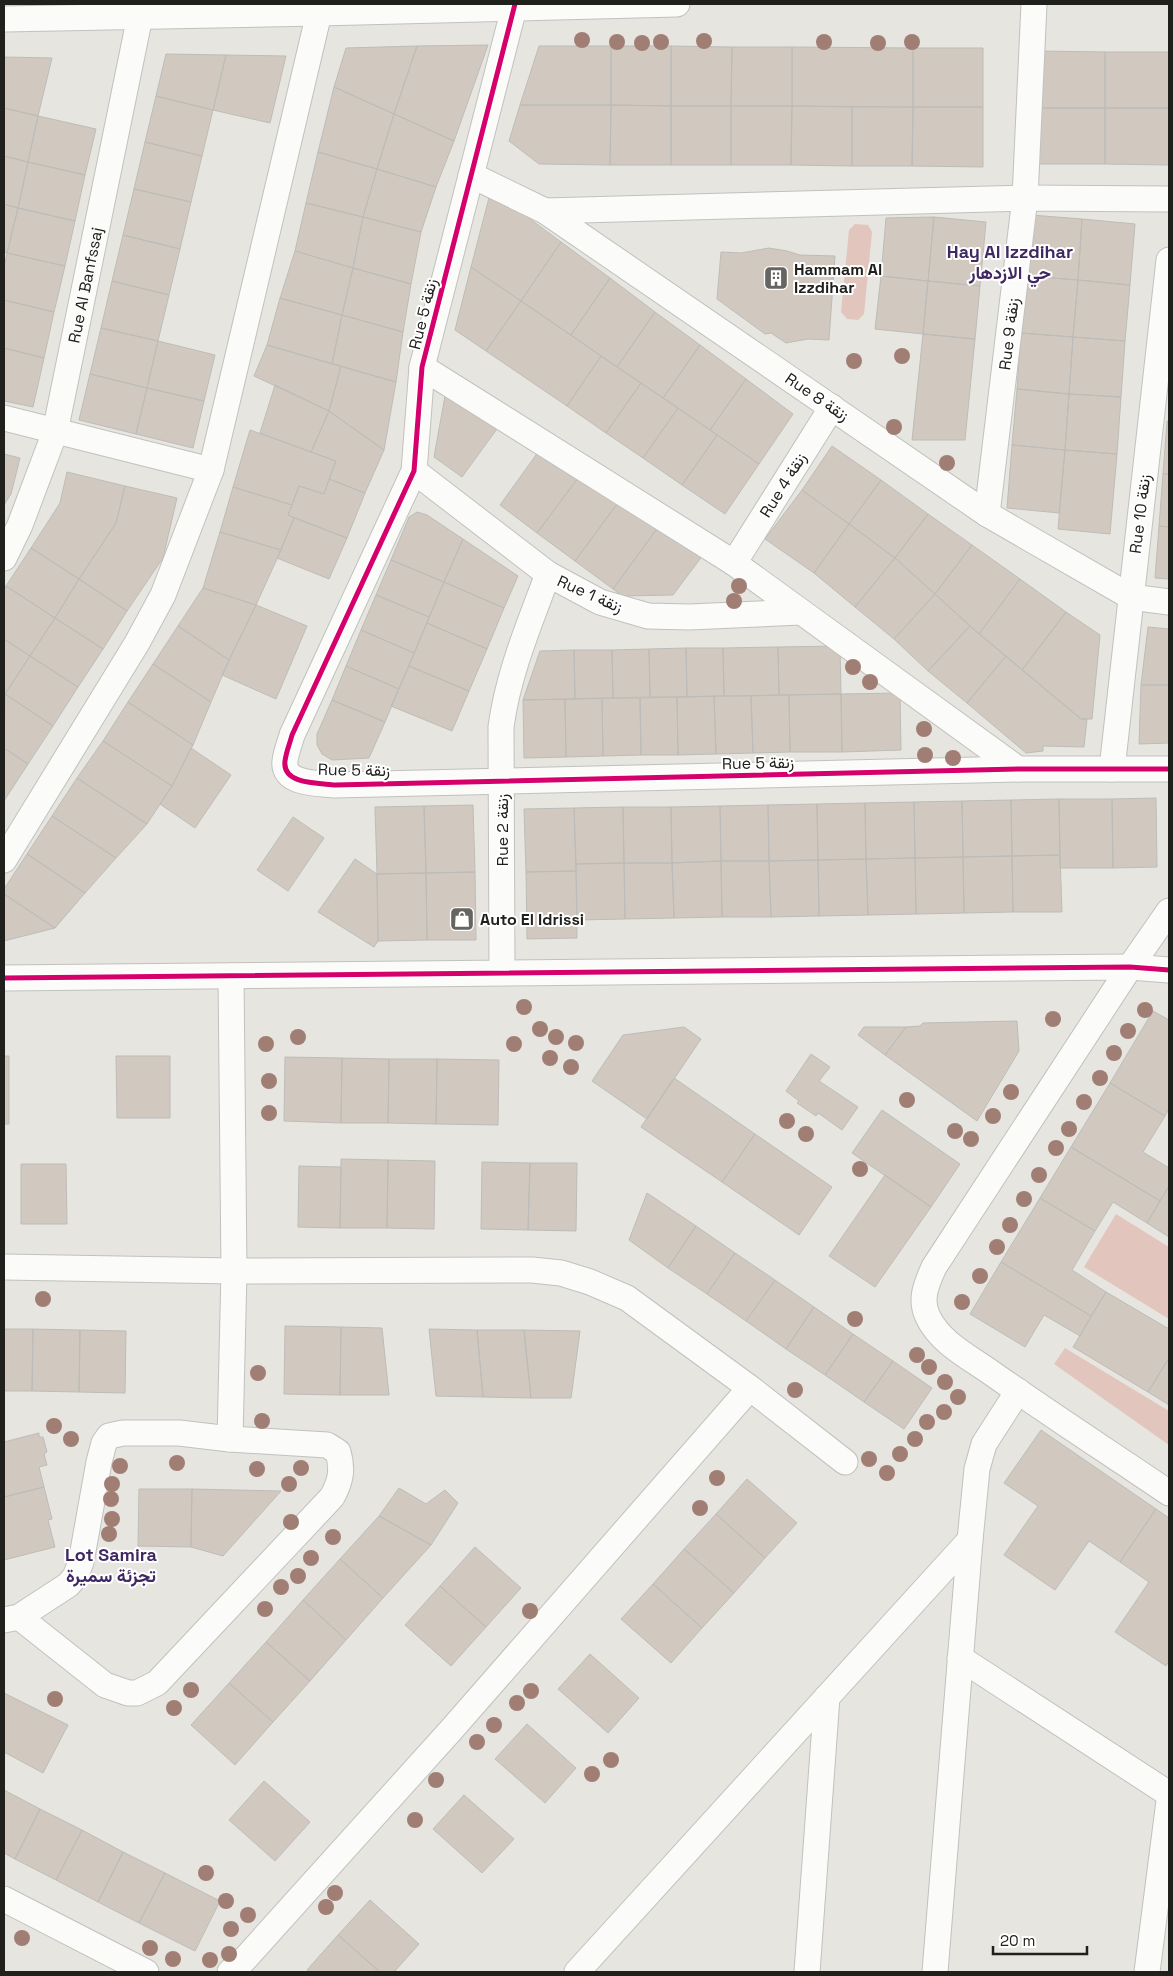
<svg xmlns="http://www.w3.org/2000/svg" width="1173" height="1976" viewBox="0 0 1173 1976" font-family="'Space Grotesk',Vazirmatn,sans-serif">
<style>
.green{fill:#e2c6bd}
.building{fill:#d1c9c0;stroke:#bdbcb8}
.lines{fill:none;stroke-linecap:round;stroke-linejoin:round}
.minor-casing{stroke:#c1c1bd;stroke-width:27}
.minor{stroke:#fbfbfa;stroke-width:25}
.cycleway-casing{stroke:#fff;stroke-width:8}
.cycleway{stroke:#d6006c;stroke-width:5}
.tree{fill:#a17e74}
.labels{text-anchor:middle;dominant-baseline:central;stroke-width:4;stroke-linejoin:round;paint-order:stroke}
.poi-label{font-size:16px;font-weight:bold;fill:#20201c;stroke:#fff;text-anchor:start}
.street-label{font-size:16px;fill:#20201c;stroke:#fff}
.neighbourhood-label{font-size:18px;font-weight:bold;fill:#402862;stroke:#fff}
</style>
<rect width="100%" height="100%" fill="#e6e5e0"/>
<path class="green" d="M855 224 868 225 872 232 864 314 858 320 847 319 841 312 849 230Z
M1116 1214 1169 1247V1319L1084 1267Z
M1065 1348 1169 1411V1445L1054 1364Z"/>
<path class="building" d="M488 45 454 141 394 114 417 46Z
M417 46 394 114 334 87 346 48Z
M539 46H611V105H520Z
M611 46H671V106L611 105Z
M671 46 732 47 731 106H671Z
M732 47H792V106H731Z
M792 47 913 48V107L792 106Z
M913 48H983V107H913Z
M1037 51 1105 52V108H1037Z
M1105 52H1169V108H1105Z
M166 54 226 55 213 110 156 96Z
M226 55 286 56 270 123 213 110Z
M4 57 52 58 38 116 4 108Z
M334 87 394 114 377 169 318 152Z
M156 96 213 110 202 156 145 142Z
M520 105H611L610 165 539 164 509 141Z
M611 105 671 106V165H610Z
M671 106H731V165H671Z
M731 106H792L791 165H731Z
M792 106 852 107V166L791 165Z
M852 107H913L912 166H852Z
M913 107H983V167L912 166Z
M4 108 38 116 28 162 4 156Z
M1037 108H1105V164H1036Z
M1105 108H1169V165L1105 164Z
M394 114 454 141 436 187 377 169Z
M38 116 96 129 85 175 28 162Z
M145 142 202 156 191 202 134 189Z
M318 152 377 169 363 217 306 203Z
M4 156 28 162 18 208 4 204Z
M28 162 85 175 75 221 18 208Z
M377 169 436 187 421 232 363 217Z
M134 189 191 202 180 249 123 235Z
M491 190 561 242 521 301 471 267Z
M306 203 363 217 353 268 295 251Z
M4 204 18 208 7 253 4 252Z
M18 208 75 221 65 266 7 253Z
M1031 215 1082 219 1078 280 1026 276Z
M363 217 421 232 411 284 353 268Z
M934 217 928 281 881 276 886 218Z
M934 217 986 222 980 286 928 281Z
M1082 219 1135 224 1130 285 1078 280Z
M123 235 180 249 169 295 112 281Z
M561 242 610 278 571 335 521 301Z
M769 248 787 251 800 255 835 256 829 340 808 339 786 343 771 333 765 334 717 299 721 252 741 253Z
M295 251 353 268 342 315 280 298Z
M7 253 65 266 54 312 4 300V268Z
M471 267 521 301 486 351 455 330Z
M353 268 411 284 403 332 342 315Z
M881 276 928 281 923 334 875 329Z
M1026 276 1078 280 1073 337 1021 333Z
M610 278 655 312 617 367 571 335Z
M1078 280 1130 285 1125 341 1073 337Z
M112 281 169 295 158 341 101 328Z
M928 281 980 286 975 339 923 334Z
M280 298 342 315 332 364 267 345Z
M4 300 54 312 44 358 4 348Z
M521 301 601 356 567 406 486 351Z
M655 312 700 345 663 398 617 367Z
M342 315 403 332 396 382 332 364Z
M101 328 158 341 147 388 90 374Z
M1021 333 1073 337 1069 394 1017 389Z
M923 334 975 339 965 440H912Z
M1073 337 1125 341 1121 397 1069 394Z
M158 341 215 355 204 401 147 388Z
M267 345 341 366 329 411 254 376Z
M700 345 746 379 710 430 663 398Z
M4 348 44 358 33 407 4 401Z
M601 356 641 383 606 433 567 406Z
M341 366 396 382 384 450 329 411Z
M90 374 147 388 136 434 79 420Z
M746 379 793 414 759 464 710 430Z
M641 383 678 408 643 458 606 433Z
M275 385 329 411 311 452 260 433Z
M447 385 502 422 462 477 434 457Z
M147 388 204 401 193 448 136 434Z
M1017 389 1069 394 1065 450 1012 445Z
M1069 394 1121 397 1117 454 1065 450Z
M678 408 717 435 682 485 643 458Z
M329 411 384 450 365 493 329 479 336 461 311 452Z
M1167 421H1169V474H1163Z
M250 430 336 461 324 494 299 486 292 505 233 487Z
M717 435 759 464 725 514 682 485Z
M1012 445 1065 450 1059 513 1007 508Z
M832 446 881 480 849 524 802 490Z
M541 448 581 474 537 533 500 505Z
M1065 450 1117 454 1110 534 1058 529Z
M4 454 20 458 11 494 4 505Z
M67 472 125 486 116 523 79 579 31 548 60 503Z
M581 474 620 500 575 561 537 533Z
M1163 474H1169V527L1159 526Z
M329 479 365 493 347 538 288 515 299 486 324 494Z
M881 480 928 514 895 558 849 524Z
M125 486 177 498 163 558 127 611 79 579 116 523Z
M233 487 292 505 288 515 294 518 281 550 220 532Z
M802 490 849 524 814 573 765 539Z
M620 500 659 526 613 589 575 561Z
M417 512 427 515 463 539 444 582 391 560 409 517Z
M928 514 972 545 935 594 895 558Z
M294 518 347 538 329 579 277 558Z
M849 524 895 558 855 607 814 573Z
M659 526 703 555 673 595 622 596 613 589Z
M1159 526 1169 527V579L1155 578Z
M220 532 281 550 256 605 203 588Z
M463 539 518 576 504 608 444 582Z
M972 545 1020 579 979 634 935 594Z
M31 548 79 579 55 618 6 586Z
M895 558 935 594 894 639 855 607Z
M391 560 444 582 429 617 376 595Z
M79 579 127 611 103 649 55 618Z
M1020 579 1066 612 1022 670 979 634Z
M444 582 504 608 487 649 427 623Z
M6 586 55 618 30 656 4 639V590Z
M203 588 256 605 229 660 178 626Z
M935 594 970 626 928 671 894 639Z
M376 595 429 617 414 653 361 630Z
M256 605 307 626 276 699 222 675Z
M1066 612 1100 635 1092 719H1081L1022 670Z
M55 618 103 649 78 687 30 656Z
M427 623 487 649 469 691 409 666Z
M178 626 229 660 211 702 153 664Z
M970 626 1006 656 967 703 928 671Z
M1148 627 1169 629V685H1141Z
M361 630 414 653 399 689 346 666Z
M4 639 30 656 5 694H4Z
M840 646 841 694 779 695 778 647Z
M778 647 779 695 724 696 723 648Z
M686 648 687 697H650L649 649Z
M686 648H723L724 696 687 697Z
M649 649 650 697 613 698 612 650Z
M574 650H612L613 698 575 699Z
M574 650 575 699 523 700 540 651Z
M30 656 78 687 53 726 5 694Z
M1006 656 1081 719H1087L1084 747 1043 746V751L1026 753 967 703Z
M153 664 211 702 193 745 128 702Z
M346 666 399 689 385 722 332 700Z
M409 666 469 691 452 731 391 706Z
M1141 685H1169V743L1139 744Z
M900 693 901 750 842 752 841 694Z
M5 694 53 726 28 764 4 748Z
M841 694 842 752H790L789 695Z
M789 695 790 752 753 753 751 696Z
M714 696 716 754 678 755 677 697Z
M714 696H751L753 753 716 754Z
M677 697 678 755H641L640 698Z
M602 698 603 756 566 757 565 699Z
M602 698H640L641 755 603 756Z
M565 699 566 757 524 758 523 700Z
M332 700 385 722 369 758 332 760 322 754 317 745V734Z
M128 702 193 745 172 786 103 741Z
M103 741 172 786 147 824 77 778Z
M4 748 28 764 4 801Z
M191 748 231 775 195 828 160 804 172 786Z
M77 778 147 824 116 858 52 816Z
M1156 798 1157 867 1113 868 1112 799Z
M1059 799 1060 855 1012 856 1011 800Z
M1059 799H1112L1113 868H1060Z
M1011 800 1012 856 963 857 962 801Z
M962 801 963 857 915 858 914 802Z
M914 802 915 858 866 859 865 803Z
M865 803 866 859 818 860 817 804Z
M817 804 818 860 769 861 768 805Z
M473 805 475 872 426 873 424 806Z
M768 805 769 861H721L720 806Z
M424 806 426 873 377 874 375 807Z
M720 806 721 861 672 863 671 807Z
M623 807 624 863 576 864 574 808Z
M623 807H671L672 863H624Z
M574 808 576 871 526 872 524 809Z
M52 816 116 858 85 893 27 854Z
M293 817 324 838 288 891 257 870Z
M27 854 85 893 55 928 4 894V889Z
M1060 855 1062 912H1013L1012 856Z
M1012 856 1013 912 964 913 963 857Z
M963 857 964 913 916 914 915 858Z
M915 858 916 914 868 915 866 859Z
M355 859 377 874 378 941 374 947 318 912Z
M866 859 868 915 819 916 818 860Z
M818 860 819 916 771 917 769 861Z
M721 861 722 917 674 918 672 863Z
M721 861H769L771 917H722Z
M624 863 625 919 577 920 576 864Z
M624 863H672L674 918 625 919Z
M576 871 577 938 527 939 526 872Z
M475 872 476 940H427L426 873Z
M426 873 427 940 378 941 377 874Z
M4 894 55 928 4 941Z
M1153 1011 1169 1020V1109L1165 1116 1110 1083Z
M1017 1021 1019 1051 977 1121 885 1055 906 1027 920 1026 923 1023Z
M684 1027 701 1039 647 1119 592 1081 623 1035Z
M864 1027H906L885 1055 858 1035Z
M811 1054 830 1067 819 1081 858 1107 842 1130 818 1113 816 1116 797 1103 799 1101 786 1091Z
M4 1056H9V1124H4Z
M116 1056H170V1118H117Z
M285 1057 342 1058 341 1123 284 1121Z
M342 1058 389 1059 388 1123H341Z
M389 1059H437L436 1124 388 1123Z
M437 1059 499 1060 498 1125 436 1124Z
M674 1078 755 1134 722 1182 641 1127Z
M1110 1083 1165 1116 1143 1152 1169 1168V1186L1160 1201 1071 1147Z
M882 1110 960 1164 931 1207 852 1153Z
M755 1134 832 1187 799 1235 722 1182Z
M1071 1147 1160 1201 1147 1223 1113 1202 1095 1231 1040 1198Z
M341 1159 388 1160 387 1228H340Z
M388 1160 435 1161 434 1229 387 1228Z
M482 1162 530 1163 528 1230 481 1229Z
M530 1163H577L576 1231 528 1230Z
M21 1164H66L67 1224H21Z
M299 1166 341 1167 340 1228 298 1227Z
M885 1175 931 1207 875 1287 829 1256Z
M1169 1186V1237L1147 1223Z
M647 1193 696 1226 668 1268 629 1240Z
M1040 1198 1095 1231 1072 1270 1106 1292 1091 1316 1001 1262Z
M696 1226 735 1253 707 1294 668 1268Z
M735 1253 775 1280 746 1321 707 1294Z
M1001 1262 1091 1316 1080 1336 1044 1315 1025 1347 970 1314Z
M775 1280 814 1307 786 1349 746 1321Z
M1106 1292 1169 1329V1358L1148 1392 1073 1347Z
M814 1307 853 1334 825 1375 786 1349Z
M285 1326 341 1327 340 1395 284 1394Z
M341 1327 382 1328 389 1395H340Z
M4 1329H33L32 1391H4Z
M33 1329 80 1330 79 1392 32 1391Z
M429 1329 477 1330 483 1397 436 1396Z
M80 1330 126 1331 125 1393 79 1392Z
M477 1330H524L531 1398 483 1397Z
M524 1330 580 1331 571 1398H531Z
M853 1334 893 1361 864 1402 825 1375Z
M1169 1358V1405L1148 1392Z
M893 1361 932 1388 904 1429 864 1402Z
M1041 1430 1156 1509 1120 1562 1089 1541 1055 1590 1004 1555 1038 1506 1004 1483Z
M39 1433V1437H43L47 1452 44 1454 47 1465 39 1467 44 1487 4 1497V1442Z
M747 1479 797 1523 765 1558 716 1514Z
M44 1487 52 1519 48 1520 55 1547 4 1560V1497Z
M399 1488 426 1504 445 1490 458 1503 431 1545 379 1516Z
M139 1489H192L191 1547 138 1546Z
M192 1489 281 1491 223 1556 191 1547Z
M1156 1509 1169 1518V1661L1166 1666 1115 1632 1149 1582 1120 1562Z
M716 1514 765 1558 734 1593 684 1549Z
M379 1516 431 1545 383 1598 340 1559Z
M475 1547 521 1588 486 1627 440 1586Z
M684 1549 734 1593 702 1628 653 1584Z
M340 1559 383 1598 346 1640 303 1600Z
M653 1584 702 1628 671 1663 621 1619Z
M440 1586 486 1627 451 1666 405 1625Z
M303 1600 346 1640 310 1681 266 1642Z
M266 1642 310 1681 273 1722 229 1683Z
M590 1654 639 1698 608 1733 558 1689Z
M229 1683 273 1722 235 1765 191 1725Z
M4 1693 68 1725 43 1773 4 1752Z
M527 1724 576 1768 545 1803 495 1759Z
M264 1781 310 1822 275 1861 229 1820Z
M4 1790 40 1809 15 1859 4 1853Z
M464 1795 514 1839 482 1873 433 1829Z
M40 1809 82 1830 56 1880 15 1859Z
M82 1830 123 1852 98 1902 56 1880Z
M123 1852 165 1873 139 1923 98 1902Z
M165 1873 220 1901 195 1951 139 1923Z
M370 1900 419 1944 394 1972H380L338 1935Z
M338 1935 380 1972H310L307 1970Z"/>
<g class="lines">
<defs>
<g id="minor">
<path d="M515 4 422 367 414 471 292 735C290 743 286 752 285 761 282 785 320 783 335 785L1018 769H1169"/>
<path d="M4 19 319 13 677 4"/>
<path d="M471 175 545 211 987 514 1131 597 1169 602"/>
<path d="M545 211 1025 198 1169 199"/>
<path d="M422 367 734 563 1018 769"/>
<path d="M4 418 211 470"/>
<path d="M414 471 548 574 600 602 648 616 689 617 801 612"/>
<path d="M987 514 1025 198 1034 4"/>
<path id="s1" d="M4 558 20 525 55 432 140 16V4"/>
<path d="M734 563 832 407"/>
<path d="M1112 769 1169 260"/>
<path d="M4 860 137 643 163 595 211 470 319 13"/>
<path d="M1169 911 1130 967 934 1267C927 1283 919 1299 928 1317 940 1343 971 1358 993 1374 1051 1415 1110 1453 1169 1493"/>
<path d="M502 972 501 727C508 674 529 625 548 574"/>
<path d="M4 978 1130 967 1169 970"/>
<path d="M4 1267 234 1271 532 1270 561 1273 590 1282 627 1298 750 1388 845 1462"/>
<path d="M230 1439 234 1271 231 976"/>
<path d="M4 1620 19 1617 68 1585 75 1577 81 1562 99 1462 104 1443 109 1436 123 1433H179L230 1439 327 1445 338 1452C343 1469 341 1481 332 1497L157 1683 137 1693H128L105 1685 19 1617"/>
<path d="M960 1658 1169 1794"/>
<path d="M4 1899 146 1972"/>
<path d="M230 1972 243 1961 452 1729 750 1388"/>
<path d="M577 1972 970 1540"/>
<path d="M807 1972 827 1697"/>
<path d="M935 1972 970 1540 977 1469 984 1444 1018 1391"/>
<path d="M1147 1972 1169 1801"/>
</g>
</defs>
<use href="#minor" class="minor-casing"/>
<use href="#minor" class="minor"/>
<defs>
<path id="cycleway" d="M515 4 422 367 414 471 292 735C290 743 286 752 285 761 282 785 320 783 335 785L1018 769H1169
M4 978 1130 967 1169 970"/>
</defs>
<use href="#cycleway" class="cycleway-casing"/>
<use href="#cycleway" class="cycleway"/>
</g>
<g class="tree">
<circle cx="582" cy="40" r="8"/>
<circle cx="704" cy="41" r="8"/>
<circle cx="617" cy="42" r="8"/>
<circle cx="661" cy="42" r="8"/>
<circle cx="824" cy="42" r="8"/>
<circle cx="912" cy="42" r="8"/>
<circle cx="642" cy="43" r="8"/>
<circle cx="878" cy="43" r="8"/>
<circle cx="902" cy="356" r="8"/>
<circle cx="854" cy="361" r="8"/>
<circle cx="894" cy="427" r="8"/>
<circle cx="947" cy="463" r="8"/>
<circle cx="739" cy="586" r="8"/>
<circle cx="734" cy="601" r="8"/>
<circle cx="853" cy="667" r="8"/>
<circle cx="870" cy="682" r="8"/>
<circle cx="924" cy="729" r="8"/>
<circle cx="925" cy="755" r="8"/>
<circle cx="953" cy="758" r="8"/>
<circle cx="524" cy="1007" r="8"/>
<circle cx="1145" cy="1010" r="8"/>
<circle cx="1053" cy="1019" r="8"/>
<circle cx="540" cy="1029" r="8"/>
<circle cx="1128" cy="1031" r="8"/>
<circle cx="298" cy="1037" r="8"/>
<circle cx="556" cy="1037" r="8"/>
<circle cx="576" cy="1043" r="8"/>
<circle cx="266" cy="1044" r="8"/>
<circle cx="514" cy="1044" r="8"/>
<circle cx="1114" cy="1053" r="8"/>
<circle cx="550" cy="1058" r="8"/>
<circle cx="571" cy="1067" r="8"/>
<circle cx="1100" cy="1078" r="8"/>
<circle cx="269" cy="1081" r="8"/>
<circle cx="1011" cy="1092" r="8"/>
<circle cx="907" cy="1100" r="8"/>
<circle cx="1084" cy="1102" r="8"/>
<circle cx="269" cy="1113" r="8"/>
<circle cx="993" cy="1116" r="8"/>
<circle cx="787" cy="1121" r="8"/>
<circle cx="1069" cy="1129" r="8"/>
<circle cx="955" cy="1131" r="8"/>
<circle cx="806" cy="1134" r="8"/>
<circle cx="971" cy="1139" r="8"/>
<circle cx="1056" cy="1148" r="8"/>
<circle cx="860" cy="1169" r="8"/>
<circle cx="1039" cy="1175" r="8"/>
<circle cx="1024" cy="1199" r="8"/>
<circle cx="1010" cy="1225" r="8"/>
<circle cx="997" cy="1247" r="8"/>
<circle cx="980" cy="1276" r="8"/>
<circle cx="43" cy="1299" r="8"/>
<circle cx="962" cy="1302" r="8"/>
<circle cx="855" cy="1319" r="8"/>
<circle cx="917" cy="1355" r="8"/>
<circle cx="929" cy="1367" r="8"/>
<circle cx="258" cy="1373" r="8"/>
<circle cx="945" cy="1382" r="8"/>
<circle cx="795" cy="1390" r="8"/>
<circle cx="958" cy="1397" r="8"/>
<circle cx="944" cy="1412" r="8"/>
<circle cx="262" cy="1421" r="8"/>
<circle cx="927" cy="1422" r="8"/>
<circle cx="54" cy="1426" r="8"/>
<circle cx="71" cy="1439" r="8"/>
<circle cx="915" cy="1439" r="8"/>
<circle cx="900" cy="1454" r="8"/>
<circle cx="869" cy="1459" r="8"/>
<circle cx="177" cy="1463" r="8"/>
<circle cx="120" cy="1466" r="8"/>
<circle cx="301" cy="1468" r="8"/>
<circle cx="257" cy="1469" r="8"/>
<circle cx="887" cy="1473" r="8"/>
<circle cx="717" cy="1478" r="8"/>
<circle cx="112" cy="1484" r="8"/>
<circle cx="289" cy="1484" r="8"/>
<circle cx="111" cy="1499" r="8"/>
<circle cx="700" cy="1508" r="8"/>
<circle cx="112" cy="1519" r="8"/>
<circle cx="291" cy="1522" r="8"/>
<circle cx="109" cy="1534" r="8"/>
<circle cx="333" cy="1537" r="8"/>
<circle cx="311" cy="1558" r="8"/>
<circle cx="298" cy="1576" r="8"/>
<circle cx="281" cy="1587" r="8"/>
<circle cx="265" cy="1609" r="8"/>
<circle cx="530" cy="1611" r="8"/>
<circle cx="191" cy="1690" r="8"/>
<circle cx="531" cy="1691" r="8"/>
<circle cx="55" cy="1699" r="8"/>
<circle cx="517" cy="1703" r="8"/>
<circle cx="174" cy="1708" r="8"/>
<circle cx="494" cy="1725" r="8"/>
<circle cx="477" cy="1742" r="8"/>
<circle cx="611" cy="1760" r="8"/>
<circle cx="592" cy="1774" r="8"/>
<circle cx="436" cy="1780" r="8"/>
<circle cx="415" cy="1820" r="8"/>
<circle cx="206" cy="1873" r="8"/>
<circle cx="335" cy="1893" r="8"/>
<circle cx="226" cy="1901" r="8"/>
<circle cx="326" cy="1907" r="8"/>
<circle cx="248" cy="1915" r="8"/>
<circle cx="231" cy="1929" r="8"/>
<circle cx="22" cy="1938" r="8"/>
<circle cx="150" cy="1948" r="8"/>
<circle cx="229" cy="1954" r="8"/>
<circle cx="173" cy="1959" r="8"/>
<circle cx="210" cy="1960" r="8"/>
</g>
<defs>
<symbol id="building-square" viewBox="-11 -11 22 22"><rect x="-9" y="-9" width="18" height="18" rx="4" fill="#656561" stroke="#fff"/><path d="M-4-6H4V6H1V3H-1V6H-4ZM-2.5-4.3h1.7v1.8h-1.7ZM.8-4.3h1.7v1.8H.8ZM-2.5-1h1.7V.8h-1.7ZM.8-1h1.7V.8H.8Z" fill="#fff"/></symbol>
<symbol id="shop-square" viewBox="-11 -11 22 22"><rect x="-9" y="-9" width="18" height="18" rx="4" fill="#656561" stroke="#fff"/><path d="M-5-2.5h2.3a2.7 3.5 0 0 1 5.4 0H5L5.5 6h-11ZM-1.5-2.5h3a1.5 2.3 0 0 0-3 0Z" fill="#fff"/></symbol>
</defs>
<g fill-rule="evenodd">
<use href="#building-square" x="762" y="264" width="28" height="28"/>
<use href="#shop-square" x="448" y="905" width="28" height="28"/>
</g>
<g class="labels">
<g class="poi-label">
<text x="794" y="269">Hammam Al<tspan x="794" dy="18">Izzdihar</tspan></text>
<text x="480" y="919">Auto El Idrissi</text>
</g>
<g class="street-label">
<text stroke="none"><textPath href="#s1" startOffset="286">Rue Al Banfssaj</textPath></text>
<text transform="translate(423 314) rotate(-76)">Rue 5 زنقة</text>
<text transform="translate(1009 334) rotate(-83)">Rue 9 زنقة</text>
<text transform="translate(817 397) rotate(34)">Rue 8 زنقة</text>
<text transform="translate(783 485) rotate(-58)">Rue 4 زنقة</text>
<text transform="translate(1140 514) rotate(-83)">Rue 10 زنقة</text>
<text transform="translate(590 594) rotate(24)">Rue 1 زنقة</text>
<text transform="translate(758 763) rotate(-1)">Rue 5 زنقة</text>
<text transform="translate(354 770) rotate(1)">Rue 5 زنقة</text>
<text transform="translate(502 830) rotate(-90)">Rue 2 زنقة</text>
</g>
<g class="neighbourhood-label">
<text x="1010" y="251">Hay Al Izzdihar<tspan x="1010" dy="21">حي الازدهار</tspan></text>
<text x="111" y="1554">Lot Samira<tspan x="111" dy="21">تجزئة سميرة</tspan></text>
</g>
</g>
<rect width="1173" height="1976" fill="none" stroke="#20201c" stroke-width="10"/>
<path d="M993 1946v8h94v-8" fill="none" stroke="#20201c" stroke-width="2.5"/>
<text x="1000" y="1946" font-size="15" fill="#20201c" stroke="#ffffff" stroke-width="4" paint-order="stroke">20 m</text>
</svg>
